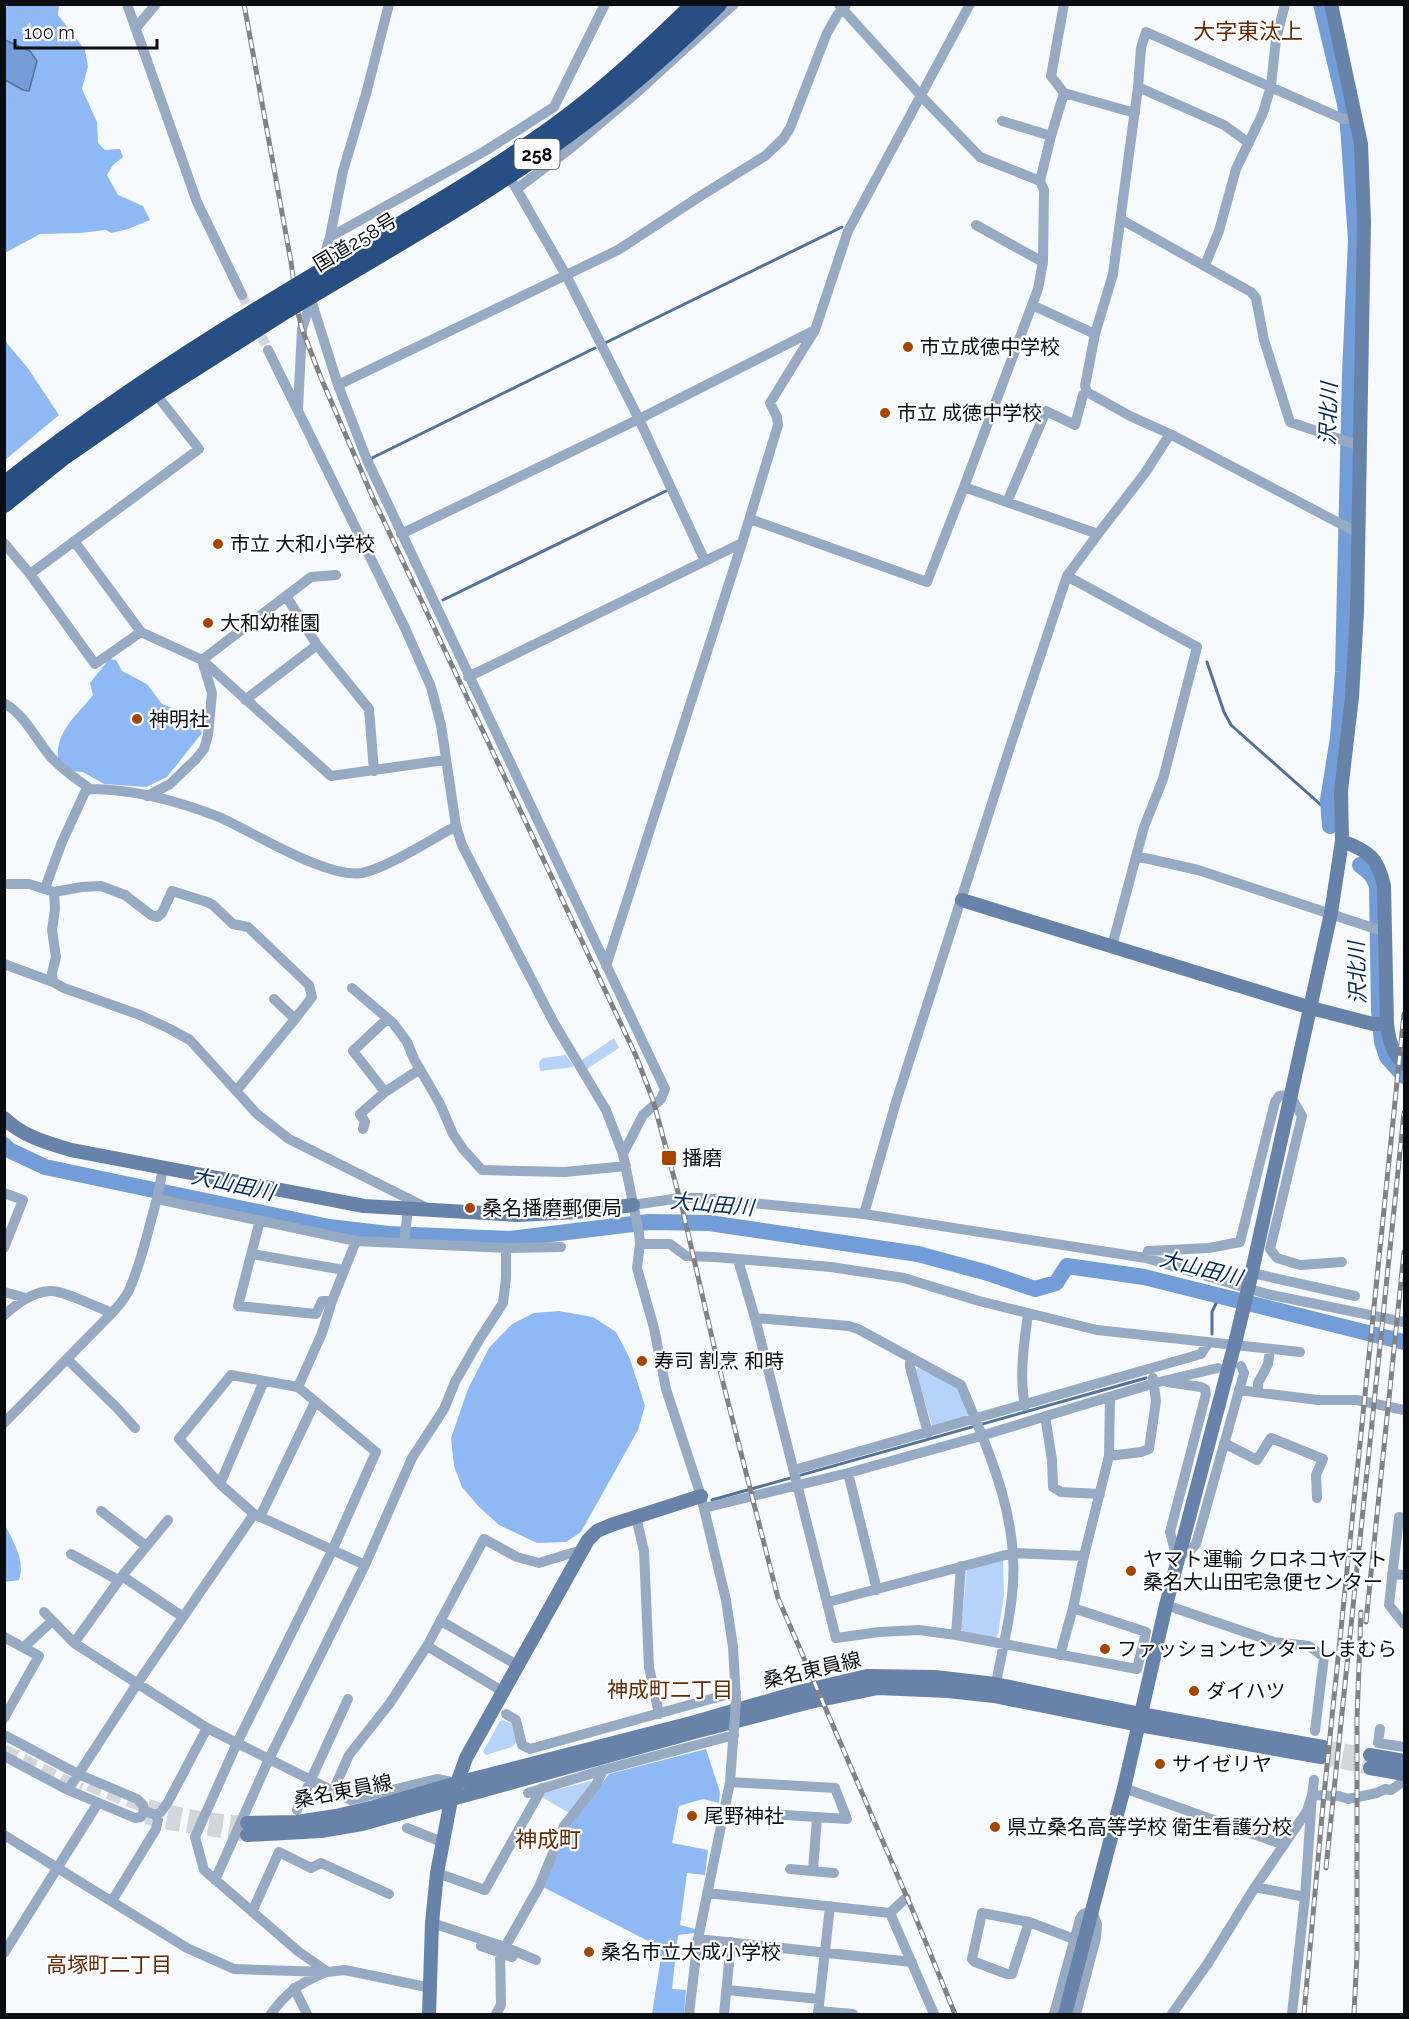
<svg xmlns="http://www.w3.org/2000/svg" width="1409" height="2019" viewBox="0 0 1409 2019" font-family="Raleway,'Noto Sans JP',sans-serif">
<style>
.green{fill:#b5d3fb}
.forest{fill:#8eb9f4}
.water{fill:#729dd6;stroke:#52729b;stroke-width:1.5}
.lines{fill:none;stroke-linecap:round;stroke-linejoin:round}
.stream{stroke:#52729b;stroke-width:3}
.river{stroke:#729dd6;stroke-width:16}
.street-tunnel{stroke:#d3d6da;stroke-width:10;stroke-dasharray:10 5;stroke-linecap:butt}
.secondary-tunnel{stroke:#d3d6da;stroke-width:14;stroke-dasharray:14 7;stroke-linecap:butt}
.street{stroke:#97aac4;stroke-width:10}
.secondary{stroke:#6883a9;stroke-width:14}
.highway{stroke:#284f83;stroke-width:18}
.rail-casing{stroke:#7f8286;stroke-width:5}
.rail{stroke:#fff;stroke-width:3;stroke-dasharray:9;stroke-linecap:butt}
.street-bridge{stroke:#97aac4;stroke-width:10}
.secondary-bridge{stroke:#6883a9;stroke-width:14}
.highway-bridge{stroke:#284f83;stroke-width:18}
.poi-dot{fill:#a64500;stroke:#fff;stroke-width:2}
.labels{text-anchor:middle;dominant-baseline:central;stroke-width:4.5;stroke-linejoin:round;paint-order:stroke}
.shield{fill:#fff;stroke:#535659;stroke-width:1.5}
.shield-label{font-size:18px;font-weight:bold;fill:#090d12}
.street-label{font-size:20px;fill:#090d12;stroke:#fff}
.poi-label{font-size:20px;fill:#090d12;stroke:#fff;text-anchor:start}
.water-label{font-size:21px;font-style:italic;fill:#002b5e;stroke:#fff}
.neighbourhood-label{font-size:21px;fill:#662902;stroke:#fff}
.quarter-label{font-size:22px;fill:#662902;stroke:#fff}
</style>
<rect width="100%" height="100%" fill="#f7fafd"/>
<path class="green" d="M614 1038 619 1048 587 1069 582 1060Z
M566 1055 574 1067 540 1071 539 1062 543 1058Z
M919 1368 957 1386 969 1415 937 1430 932 1425 915 1371Z
M1003 1559 1004 1595 998 1635 994 1639 963 1632 961 1628 967 1569Z
M503 1720 512 1724 517 1741 512 1747 486 1755 483 1752 500 1721Z
M591 1781 592 1783 569 1813 542 1797 544 1793Z"/>
<path class="forest" d="M5 5H59L58 15 85 50 88 66 82 89 97 122 98 143 105 150 120 149 123 157 113 165 107 175 118 195 143 206 150 220 128 229 111 233 106 230 80 233 40 234 5 253Z
M5 341 27 367 59 415 5 460Z
M109 659 116 660 122 671 147 684 162 704 194 716 202 733 167 777 146 787 104 784 83 772 71 771 58 759C55 732 77 715 93 695L90 683Z
M559 1311 593 1317 616 1332 630 1359 645 1406 638 1430 581 1532 566 1542 537 1543 499 1525 479 1507 462 1487 454 1466 451 1438 468 1389 489 1348 512 1324 534 1313Z
M4 1523C13 1542 26 1560 19 1580L5 1582Z
M706 1749 720 1792 719 1803 703 1799 679 1806 672 1843 708 1850 705 1875 687 1873 680 1925 695 1929V1933L678 1935 672 1989 686 1990 684 2014H652L661 1957 654 1944 543 1887 568 1829 609 1774Z"/>
<path class="water" d="M5 40 30 51 37 61 29 91 23 90 5 80Z"/>
<g class="lines">
<path class="stream" d="M605 343 842 227
M372 458 595 348
M443 600 668 490
M1207 662 1224 712 1231 725 1329 812
M1212 1334V1312L1219 1297
M712 1500 1146 1378"/>
<path class="river" d="M1321 4 1345 104 1348 126 1356 240 1350 374 1343 672 1338 738 1328 800 1330 826
M1360 865C1368 871 1374 876 1377 886L1379 1011 1382 1042 1387 1057 1404 1076
M4 1145 9 1150 45 1167 329 1227 389 1234 510 1239 649 1222 709 1223 918 1254 988 1273 1035 1289 1056 1283 1067 1266 1144 1277 1404 1342"/>
<path class="street-tunnel" d="M242 295 268 350"/>
<path class="secondary-tunnel" d="M1323 1747 1370 1755
M4 1751 81 1790
M1321 1757 1370 1768
M89 1784C140 1807 191 1820 247 1823
M146 1817 168 1823 247 1835"/>
<path class="street" d="M127 4 197 202 242 295
M839 5 925 100 980 157 1040 181
M136 28 156 4
M1138 87 1224 125 1249 143
M1064 93 1051 76 1064 4
M1357 118 1343 119 1146 32 1141 48 1138 87 1113 274 1095 334 1085 386 1087 392 1130 416 1170 434 1358 533
M1002 121 1051 136
M513 183 566 275 639 419 705 561
M518 188 571 148 634 95 734 4
M1122 220 1251 292 1256 298 1264 340 1290 422 1360 446
M976 225 1043 262
M330 237 485 151 554 107 605 4
M1205 265 1219 231 1236 169 1263 113 1271 86 1276 39 1285 4
M319 273 330 237 343 171 366 94 389 4
M311 300 338 385 367 460 665 1089 661 1099 643 1115 623 1154
M1032 305 1095 334
M268 350 405 628 431 687 441 725 456 826 462 845 554 1023 606 1110 623 1154 639 1233 640 1244 637 1268 654 1328 666 1389 701 1496 726 1600 733 1647 736 1700
M338 385 618 250 702 195 765 156 783 139 790 128 827 33 838 14 844 10 846 4
M298 409 302 329 311 300
M964 487 1038 289 1043 262 1044 190 1040 181 1051 136 1064 93 1135 113
M1007 502 1046 411 1075 425 1083 395 1087 392
M750 519 927 582 964 487 1098 534 1067 576 1197 647 1163 779 1144 827 1112 946
M401 534 639 419 815 330
M1098 534 1145 473 1170 434
M74 541 141 632 202 660 331 776 445 760
M4 543 30 574 95 664 141 632
M30 574 199 449 155 393
M286 596 317 645 369 709 374 771
M468 677 742 543 778 425 777 417 770 403 815 330 848 231 970 4
M245 700 317 645
M4 703C25 715 35 738 50 756 61 769 77 779 90 789
M147 796 170 784 196 759 204 749 208 735 212 693 202 660 311 577 336 575
M1136 856 1198 870 1385 932
M4 884H29L54 892 82 887 101 886 125 895 151 915 157 917 162 913 172 891 207 902 213 905 233 924 248 927 309 985 312 997 295 1019
M45 888 62 842 85 792 90 789C134 789 178 801 219 817 253 832 327 879 362 873 387 868 432 839 456 826
M54 892 55 909 52 930 56 957 52 973 53 982 64 988 140 1015 170 1029 190 1040 257 1114 289 1139 427 1208
M4 964 53 982
M606 966 742 543
M352 988 393 1023 407 1042 414 1059 440 1104 453 1134 463 1149 482 1170 565 1172 626 1166
M237 1090 295 1019 274 999
M385 1092 353 1051 387 1019
M363 1129 365 1122 360 1114 385 1092 420 1069
M163 1168 157 1199 356 1241 506 1248 561 1247
M4 1193 23 1200 4 1248
M633 1205 680 1198H702L864 1214 1146 1258 1267 1294 1404 1322
M864 1214 896 1102 1009 750 1067 576
M260 1220 238 1306 316 1314 322 1301H332
M404 1243 408 1210
M640 1244H670L686 1256 715 1257 831 1267 904 1278 979 1301 1097 1330 1300 1352
M252 1254 344 1270
M1146 1258 1148 1251 1209 1248 1240 1242 1275 1102 1279 1096 1290 1095 1302 1116 1270 1249 1277 1258 1300 1265 1342 1262
M738 1260 755 1318 836 1638 879 1632 919 1630 956 1635 1137 1669 1146 1632 1073 1608
M1252 1273 1355 1296
M4 1292 26 1298
M4 1315C17 1304 32 1292 50 1291 63 1290 98 1308 112 1313
M755 1318 849 1326 858 1329 961 1385C989 1452 1021 1521 1012 1595 1009 1627 1000 1658 995 1690
M910 1358V1367L928 1433
M67 1359 117 1408 135 1428
M1167 1382 1201 1387 1205 1389 1206 1394 1170 1532 1175 1551 1179 1554 1189 1552 1196 1544 1244 1373 1241 1366
M298 1387 231 1375 179 1439 220 1484 254 1514 365 1565
M1239 1390 1318 1400H1357L1404 1410
M1258 1391V1383L1268 1364 1270 1350
M1025 1406C1019 1376 1024 1344 1028 1314
M1045 1416 1052 1460 1053 1487 1061 1492 1100 1494
M4 1423 112 1313C118 1306 125 1299 129 1290 142 1262 148 1229 157 1199
M1224 1443 1257 1460 1271 1438 1323 1459 1316 1475 1317 1498
M1109 1456 1141 1452 1149 1449 1156 1401 1153 1378
M794 1470 1201 1354 1208 1343
M848 1473 877 1590
M220 1484 264 1381
M704 1508 848 1473 981 1436 1155 1383 1218 1368
M101 1511 146 1546
M260 1517 315 1402
M636 1517 644 1551 649 1667 659 1714
M1404 1518 1399 1517 1389 1605 1404 1624
M71 1554 118 1580
M1392 1574 1404 1575
M122 1576 168 1520
M828 1602 1013 1553 1084 1556
M1166 1605 1274 1642 1309 1646 1324 1657 1315 1731
M44 1612 74 1643
M183 1617 122 1576 74 1643 207 1728 351 1800 437 1779 456 1783
M441 1621 517 1665
M956 1635 961 1566
M4 1637 39 1656 4 1718
M427 1646 502 1691
M24 1647 52 1621
M1060 1655 1073 1608 1084 1556 1109 1456 1110 1397
M506 1714 516 1720 522 1745 530 1749 736 1692
M1380 1729 1378 1743 1404 1747
M4 1735 78 1774 137 1799 143 1805 144 1811 141 1817 135 1818 68 1790 4 1756
M1124 1788 1284 1845
M68 1790 137 1684 254 1514
M333 1791 349 1755 390 1703 427 1646 484 1539 517 1557 539 1563 575 1552 581 1553
M528 1793 603 1770 734 1735
M297 1810 348 1699
M723 1811 847 1819 835 1788 730 1782
M156 1815 161 1812 168 1802 207 1728
M407 1828 442 1842
M4 1835 187 1948 234 1969 328 1972 345 1970 431 1988
M790 1869 834 1873
M813 1871 817 1817
M437 1873 485 1890 542 1788
M215 1880 269 1759 365 1565 412 1458 444 1409 455 1382 479 1340 503 1303 506 1278V1248
M1255 1887 1305 1897
M707 1893 890 1913 906 1898
M112 1901 156 1829 158 1820 156 1815 144 1811
M252 1912 279 1852 311 1868 321 1863 389 1894
M890 1913 934 2014
M1029 1922 1012 1974H1007L975 1962 972 1959 982 1913 1029 1922 1074 1939
M432 1923 505 1947 536 1960
M698 1939 912 1962
M481 1946 512 1957
M505 1947 539 1887 564 1826 596 1785 603 1770
M4 1953 98 1803
M328 1972 299 1952 204 1870 195 1837 237 1743 332 1551 376 1452 298 1387 322 1333 332 1301 356 1241
M294 1988 307 2014
M727 1990 819 1999
M818 2011 853 2014
M271 2014C286 1993 298 1984 322 1974
M496 2014 501 2005 500 1953
M689 2014 698 1939 730 1782 734 1728
M724 2014 731 1942
M818 2014 830 1906
M1054 2014 1080 1919 1083 1914 1092 1911 1097 1924 1096 1938 1076 2014
M1172 2014 1208 1963 1255 1887 1307 1811 1312 1795 1314 1780
M1292 2014 1305 1897 1312 1795 1339 1796 1348 1799 1377 1793 1385 1789 1391 1790 1404 1781"/>
<path class="secondary" d="M1342 841C1369 851 1378 858 1384 886L1387 1024
M962 900 1311 1008 1373 1024H1387C1389 1041 1392 1052 1404 1064
M4 1118C22 1136 47 1143 71 1150L364 1206 518 1215 577 1212 633 1205
M1249 1285 1331 913 1342 841 1341 791 1352 697 1357 612 1364 221 1361 144 1331 4
M1370 1755 1404 1761
M1370 1768 1404 1774
M247 1823 297 1822 336 1816 374 1807 457 1783 695 1722 799 1692 867 1676 935 1677 995 1684 1141 1714 1323 1747
M247 1835 321 1831 362 1824 698 1731 810 1702 878 1688 948 1691 994 1696 1139 1725 1321 1757
M429 2014 432 1923 437 1873 451 1800 466 1758 588 1540 597 1531 611 1525 701 1496
M1065 2014 1124 1788 1166 1605 1236 1339"/>
<path class="highway" d="M331 266C406 222 482 179 553 128 604 91 650 48 695 4
M338 279C434 222 535 164 620 93 654 65 687 35 718 4
M4 485C93 415 186 353 283 295
M4 504 64 456 155 393 289 308"/>
<defs>
<path id="rail" d="M244 4 291 262 298 313 302 329 321 378 373 498 636 1056 653 1100 682 1207 716 1355 778 1598 915 1916 955 2014
M1366 1622 1404 1252
M1326 1868 1404 1113
M1304 2014 1323 1805 1404 1014
M1354 2014 1357 1955V1718L1361 1612"/>
</defs>
<use href="#rail" class="rail-casing"/>
<use href="#rail" class="rail"/>
<path class="street-bridge" d="M734 1728 736 1700"/>
<path class="secondary-bridge" d="M1236 1339 1249 1285"/>
<path class="highway-bridge" d="M283 295 331 266
M289 308 338 279"/>
</g>
<g class="poi-dot">
<circle cx="908" cy="347" r="6"/>
<circle cx="885" cy="413" r="6"/>
<circle cx="218" cy="544" r="6"/>
<circle cx="208" cy="623" r="6"/>
<circle cx="137" cy="719" r="6"/>
<rect x="661" y="1150" width="16" height="16" rx="3"/>
<circle cx="470" cy="1208" r="6"/>
<circle cx="642" cy="1361" r="6"/>
<circle cx="1131" cy="1571" r="6"/>
<circle cx="1105" cy="1649" r="6"/>
<circle cx="1194" cy="1691" r="6"/>
<circle cx="1160" cy="1764" r="6"/>
<circle cx="692" cy="1816" r="6"/>
<circle cx="995" cy="1827" r="6"/>
<circle cx="589" cy="1952" r="6"/>
</g>
<g class="labels">
<rect class="shield" x="514.5" y="139" width="45" height="30" rx="4.5"/>
<g class="shield-label">
<text x="537" y="154">258</text>
</g>
<g class="street-label">
<text transform="translate(355 242) rotate(-31)">国道258号</text>
<text transform="translate(812 1670) rotate(-13)">桑名東員線</text>
<text transform="translate(343 1791) rotate(-11)">桑名東員線</text>
</g>
<g class="poi-label">
<text x="920" y="347">市立成徳中学校</text>
<text x="897" y="413">市立 成徳中学校</text>
<text x="230" y="544">市立 大和小学校</text>
<text x="220" y="623">大和幼稚園</text>
<text x="149" y="719">神明社</text>
<text x="682" y="1158">播磨</text>
<text x="482" y="1208">桑名播磨郵便局</text>
<text x="654" y="1361">寿司 割烹 和時</text>
<text x="1143" y="1559">ヤマト運輸 クロネコヤマト<tspan x="1143" dy="23">桑名大山田宅急便センター</tspan></text>
<text x="1117" y="1649">ファッションセンターしまむら</text>
<text x="1206" y="1691">ダイハツ</text>
<text x="1172" y="1764">サイゼリヤ</text>
<text x="704" y="1816">尾野神社</text>
<text x="1007" y="1827">県立桑名高等学校 衛生看護分校</text>
<text x="601" y="1952">桑名市立大成小学校</text>
</g>
<g class="water-label">
<text transform="translate(1328 414) rotate(-88)">沢北川</text>
<text transform="translate(1357 973) rotate(-92)">沢北川</text>
<text transform="translate(233 1184) rotate(12)">大山田川</text>
<text transform="translate(712 1204) rotate(5)">大山田川</text>
<text transform="translate(1201 1268) rotate(14)">大山田川</text>
</g>
<g class="neighbourhood-label">
<text x="670" y="1689">神成町二丁目</text>
<text x="109" y="1964">高塚町二丁目</text>
</g>
<g class="quarter-label">
<text x="1248" y="31">大字東汰上</text>
<text x="548" y="1839">神成町</text>
</g>
</g>
<rect width="1409" height="2019" fill="none" stroke="#090d12" stroke-width="12"/>
<path d="M15 39v9h142v-9" fill="none" stroke="#090d12" stroke-width="3"/>
<text x="24" y="39" font-size="18" fill="#090d12" stroke="#ffffff" stroke-width="4.5" paint-order="stroke">100 m</text>
</svg>
